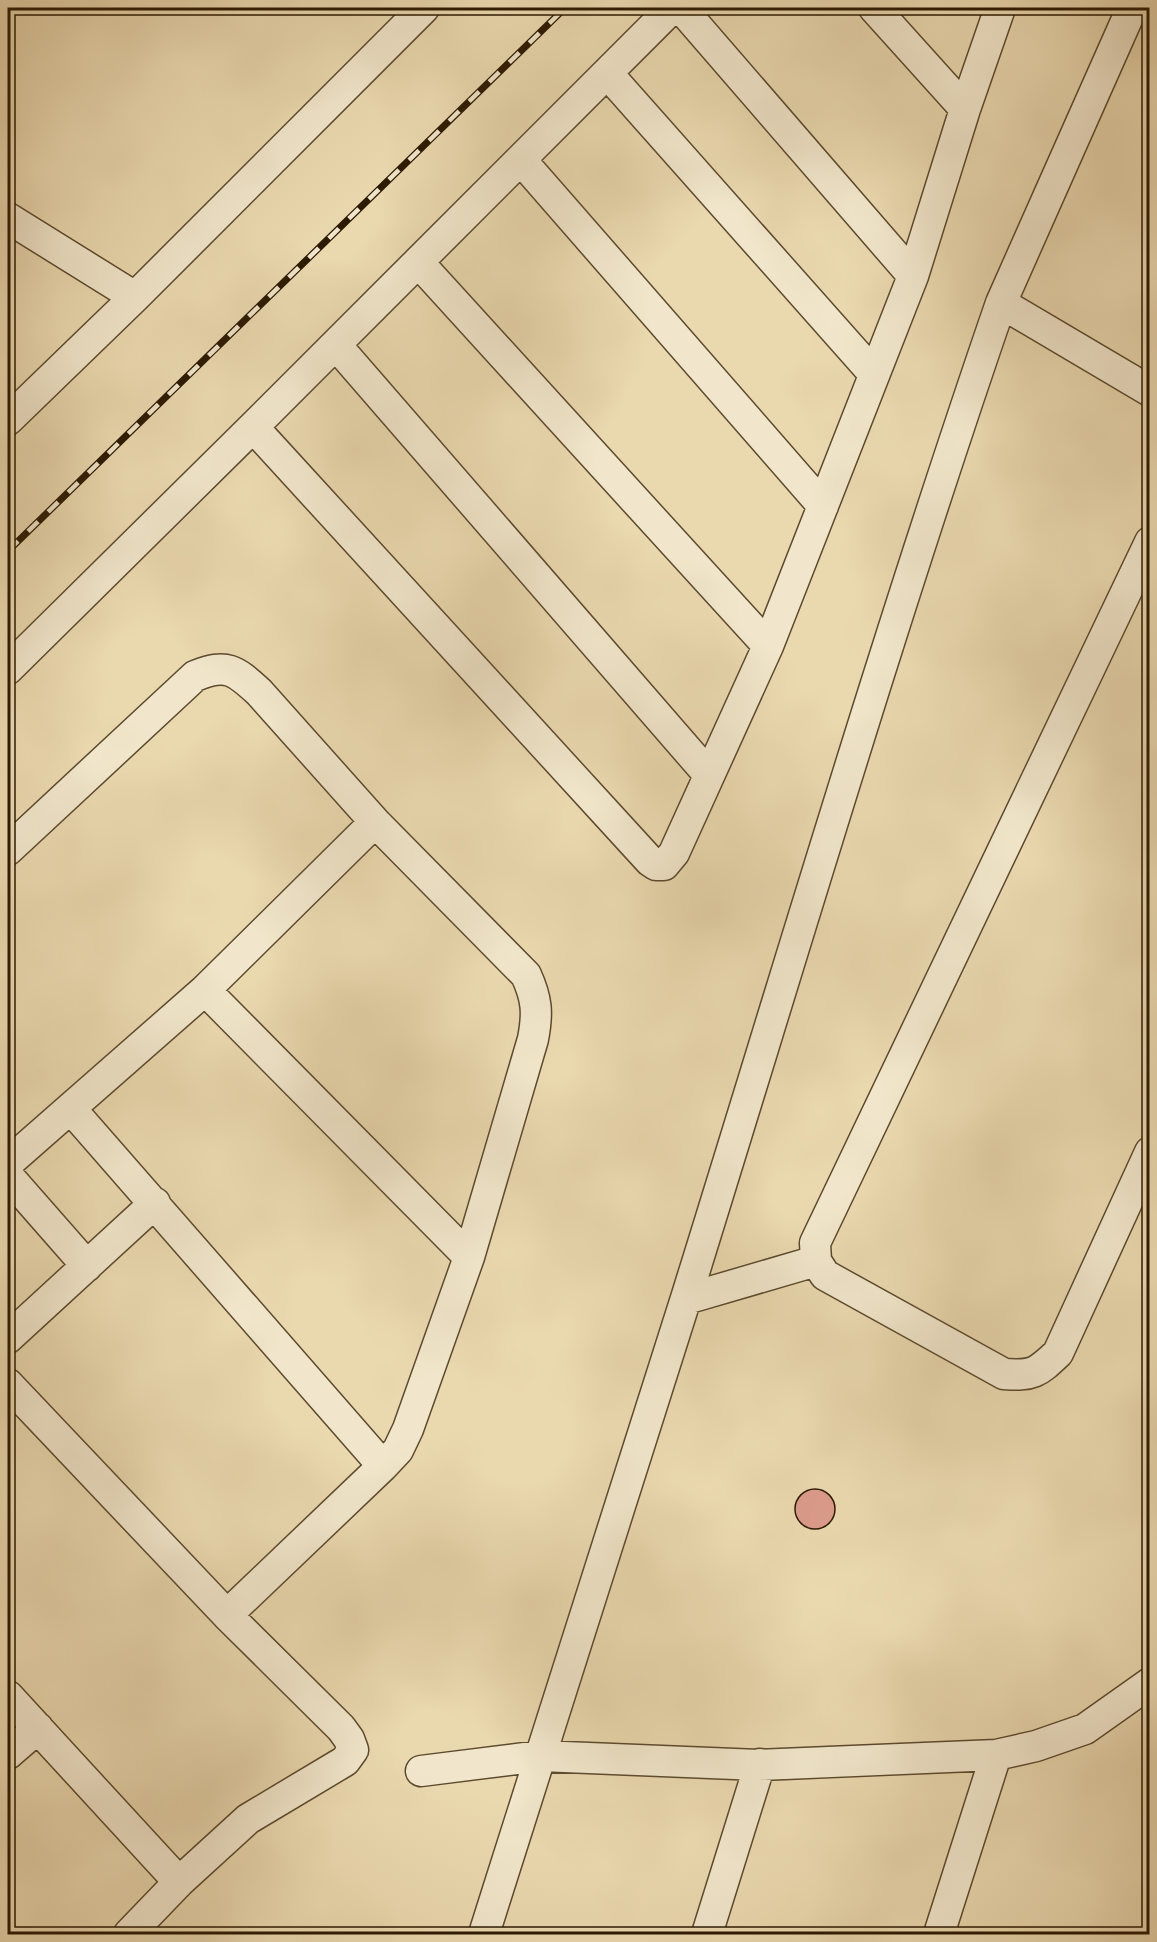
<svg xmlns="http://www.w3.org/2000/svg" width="1157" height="1942" viewBox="0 0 1157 1942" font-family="'Old Standard TT',serif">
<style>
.building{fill:#dc9b8c;stroke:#2c1a03;stroke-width:1.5}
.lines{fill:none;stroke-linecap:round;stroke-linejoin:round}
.minor-casing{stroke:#5c4a2e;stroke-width:33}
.minor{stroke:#f1e6cb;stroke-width:30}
.rail-casing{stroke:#2c1a03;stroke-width:7}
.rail{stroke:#f1e6cb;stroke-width:4.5;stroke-dasharray:14;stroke-linecap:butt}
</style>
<rect width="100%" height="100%" fill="#ead8af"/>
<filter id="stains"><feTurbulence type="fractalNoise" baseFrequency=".00333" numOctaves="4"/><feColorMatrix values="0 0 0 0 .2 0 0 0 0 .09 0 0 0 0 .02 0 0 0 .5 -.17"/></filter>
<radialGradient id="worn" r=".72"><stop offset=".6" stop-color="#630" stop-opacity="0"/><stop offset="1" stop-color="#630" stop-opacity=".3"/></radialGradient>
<path class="building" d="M795 1509a20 20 0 1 1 40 0a20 20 0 1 1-40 0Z"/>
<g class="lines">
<defs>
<path id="minor" d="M681 8 913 276
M874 8 965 109
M1132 8 1001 303 1150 391
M607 73 874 374
M521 160 823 506
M8 218 135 297
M418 262 768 646
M336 345 709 775
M8 420 135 297 424 8
M253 427 650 861 656 865H664L674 853 768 646 913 276 965 109 1000 8
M1150 542 815 1243 816 1261 825 1275 1004 1374C1033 1376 1037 1373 1058 1353L1150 1152
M8 669 253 427 672 8
M8 850 195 676C227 663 235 670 259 692L375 822 526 975C537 999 538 1013 533 1039L469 1257 408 1429 398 1450 383 1466 227 1615
M205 990 469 1257
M71 1109 383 1466
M8 1163 205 990 375 822
M8 1176 87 1266
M686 1299 816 1261
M8 1338 155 1203
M8 1384 227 1615 341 1728 349 1739 353 1750 345 1761 248 1819 179 1882 129 1934
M8 1696 179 1882
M8 1754 38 1728
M421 1771 540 1756 759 1765 996 1755 1036 1746 1085 1729 1150 1683
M484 1934C551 1721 621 1509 687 1295 790 964 888 631 1001 303
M707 1934 760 1764
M939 1934 996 1755"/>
</defs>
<use href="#minor" class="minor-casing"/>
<use href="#minor" class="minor"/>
<defs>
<path id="rail" d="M8 551 565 8"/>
</defs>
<use href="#rail" class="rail-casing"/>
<use href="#rail" class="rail"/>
</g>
<rect width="1157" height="1942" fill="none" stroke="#ead8af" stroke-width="30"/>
<rect x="9" y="9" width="1139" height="1924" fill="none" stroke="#2c1a03" stroke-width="3"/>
<rect x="15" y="15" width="1127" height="1912" fill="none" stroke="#2c1a03" stroke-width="1.5"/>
<rect width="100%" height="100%" filter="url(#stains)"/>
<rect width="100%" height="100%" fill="url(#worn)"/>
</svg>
